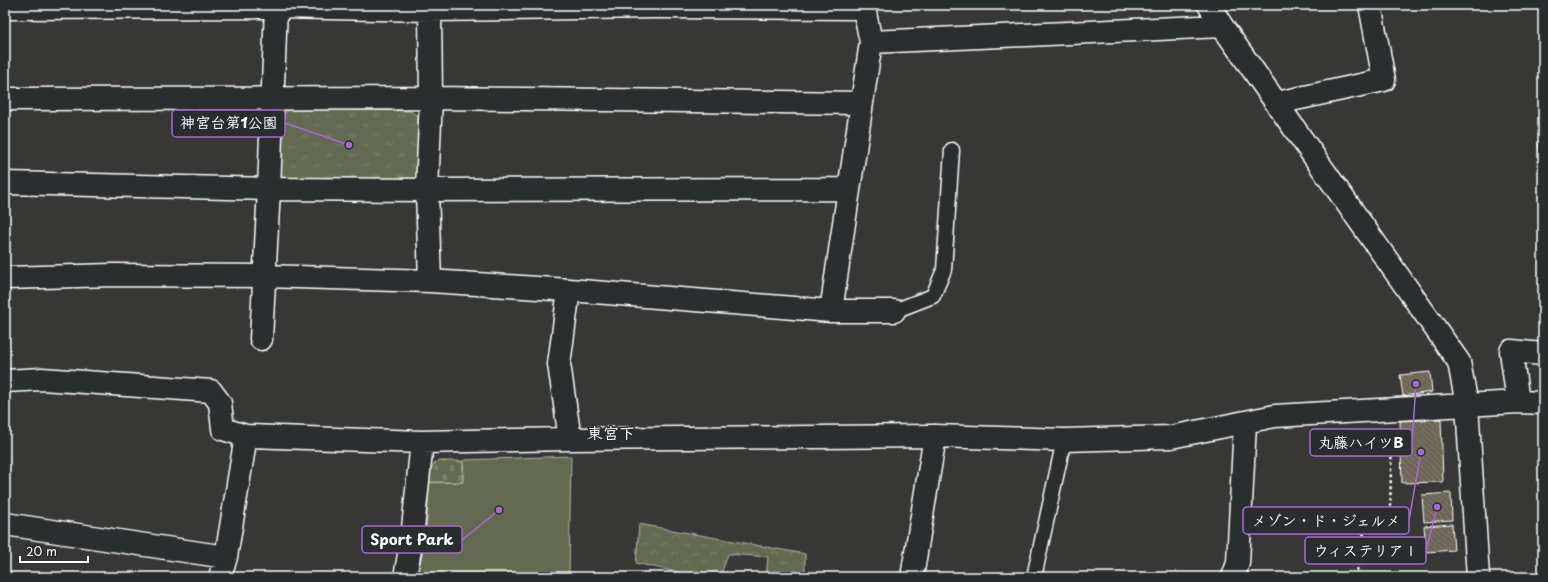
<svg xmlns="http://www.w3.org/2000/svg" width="1548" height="582" viewBox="0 0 1548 582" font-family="'Playpen Sans','Klee One',sans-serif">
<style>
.grass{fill:#636b51;stroke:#b1b5a8}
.forest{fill:url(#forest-crowns);stroke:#b1b5a8}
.cemetery{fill:url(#cemetery-stones);stroke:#b1b5a8}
.park{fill:url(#park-tufts);stroke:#b1b5a8}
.building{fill:url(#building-back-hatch);stroke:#fff}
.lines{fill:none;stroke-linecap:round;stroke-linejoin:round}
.service-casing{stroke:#fff;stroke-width:17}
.minor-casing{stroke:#fff;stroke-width:25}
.path{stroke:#fff;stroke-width:2.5;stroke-dasharray:3 3;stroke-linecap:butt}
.service{stroke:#2a2d2e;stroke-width:14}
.minor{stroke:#2a2d2e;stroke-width:22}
.labels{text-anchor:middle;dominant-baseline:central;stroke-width:3;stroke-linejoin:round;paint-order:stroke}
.quarter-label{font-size:16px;font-weight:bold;fill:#fff;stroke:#2a2d2e}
.leader{fill:none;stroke:#a36bd2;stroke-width:1.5}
.callout-dot{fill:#a36bd2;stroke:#2a2d2e;stroke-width:1.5}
.callout{fill:#2a2d2e;stroke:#a36bd2;stroke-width:1.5}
.callout-label{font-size:15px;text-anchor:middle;font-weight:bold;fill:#fff}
</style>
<defs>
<pattern id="forest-crowns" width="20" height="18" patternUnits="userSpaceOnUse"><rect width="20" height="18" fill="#636b51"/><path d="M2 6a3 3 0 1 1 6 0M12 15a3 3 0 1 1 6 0" fill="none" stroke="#7a816b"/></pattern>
<pattern id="cemetery-stones" width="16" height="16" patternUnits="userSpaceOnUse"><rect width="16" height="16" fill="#636b51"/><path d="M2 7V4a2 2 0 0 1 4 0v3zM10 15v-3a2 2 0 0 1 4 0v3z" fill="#7a816b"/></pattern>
<pattern id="park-tufts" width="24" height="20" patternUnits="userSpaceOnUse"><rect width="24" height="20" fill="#636b51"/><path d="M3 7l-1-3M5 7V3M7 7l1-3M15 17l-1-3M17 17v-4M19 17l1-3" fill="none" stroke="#7a816b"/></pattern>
<pattern id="building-back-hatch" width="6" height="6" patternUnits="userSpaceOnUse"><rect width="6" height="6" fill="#6d6656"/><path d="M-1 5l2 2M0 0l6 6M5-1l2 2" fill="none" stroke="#837d6f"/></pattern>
</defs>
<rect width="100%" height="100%" fill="#373836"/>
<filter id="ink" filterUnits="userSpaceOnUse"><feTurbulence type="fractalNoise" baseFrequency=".025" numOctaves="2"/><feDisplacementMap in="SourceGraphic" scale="8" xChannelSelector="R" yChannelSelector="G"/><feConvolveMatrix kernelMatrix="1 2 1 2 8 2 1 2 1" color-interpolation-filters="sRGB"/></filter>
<g filter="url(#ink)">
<path class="grass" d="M571 456 569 577H417L426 537 429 483 463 482 464 460Z"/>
<path class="forest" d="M639 524 805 554V577H766L768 557 728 554 720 577H698L636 563Z"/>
<path class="cemetery" d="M437 461H463L462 482H429L430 469Z"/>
<path class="park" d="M290 108 410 111 418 116 417 176 411 182 288 181 281 174 282 116Z"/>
<path class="building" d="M1543 143V171L1538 144Z
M1430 372 1432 392 1403 396 1400 375Z
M1441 419 1443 482 1402 483 1400 421Z
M1451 493 1452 520 1424 522 1422 495Z
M1452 524 1454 550 1426 552 1424 526Z"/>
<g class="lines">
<defs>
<path id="service" d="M894 311 933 296 944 270 952 150
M1034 577 1064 440"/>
<path id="minor" d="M1209 5 1222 26 1459 362 1467 405 1478 577
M5 8 276 7 430 10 657 7 864 8 871 42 831 311
M871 42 1222 26
M5 99 431 98 861 103
M1277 103 1384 80 1370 5
M5 183 269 189 427 190 849 189
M5 278 113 275 264 276 430 281 569 290 831 311H894
M430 281 427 190 431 98 430 10
M569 290 559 364 570 439
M261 339 269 189 276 7
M5 381 42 379 211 391 220 403 223 429 246 436 422 442 570 439 935 436 1064 440 1171 437 1275 416 1518 402 1543 403
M1518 402 1511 351 1543 354
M5 524 226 557
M220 577 226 557 246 436
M405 577 412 538 422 442
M912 577 935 436
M1233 577 1238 563 1245 423"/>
</defs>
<use href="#service" class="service-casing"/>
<use href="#minor" class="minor-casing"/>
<path class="path" d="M1356 577 1368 509 1390 512 1392 431"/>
<use href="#service" class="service"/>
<use href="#minor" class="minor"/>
</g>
</g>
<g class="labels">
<g class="quarter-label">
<text x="611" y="432">東宮下</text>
</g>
</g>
<path class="leader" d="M349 145L285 123M1416 384L1412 443M1421 452L1409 520M499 510L462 540M1437 507L1426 551"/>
<g class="callout-dot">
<circle cx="349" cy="145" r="4"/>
<circle cx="1416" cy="384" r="4"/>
<circle cx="1421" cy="452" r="4"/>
<circle cx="499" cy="510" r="4"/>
<circle cx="1437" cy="507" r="4"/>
</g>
<g class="callout">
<rect x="172" y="110" width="113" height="27" rx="4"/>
<rect x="1310" y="429" width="102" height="27" rx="4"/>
<rect x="1243" y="507" width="166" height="27" rx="4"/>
<rect x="362" y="526" width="100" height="27" rx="4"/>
<rect x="1305" y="537" width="121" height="27" rx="4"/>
</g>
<g class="callout-label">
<text x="229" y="128">神宮台第1公園</text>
<text x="1361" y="448">丸藤ハイツB</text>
<text x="1326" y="526">メゾン・ド・ジェルメ</text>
<text x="412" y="545">Sport Park</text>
<text x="1366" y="556">ウィステリアⅠ</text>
</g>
<rect width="1548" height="582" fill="none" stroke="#2a2d2e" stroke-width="20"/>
<rect x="10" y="10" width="1528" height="562" fill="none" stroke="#fff" stroke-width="1.5" filter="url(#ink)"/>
<path d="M20 556v6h68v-6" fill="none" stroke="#ffffff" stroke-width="2"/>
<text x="26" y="556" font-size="12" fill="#ffffff" stroke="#2a2d2e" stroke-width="3" paint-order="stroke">20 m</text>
</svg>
